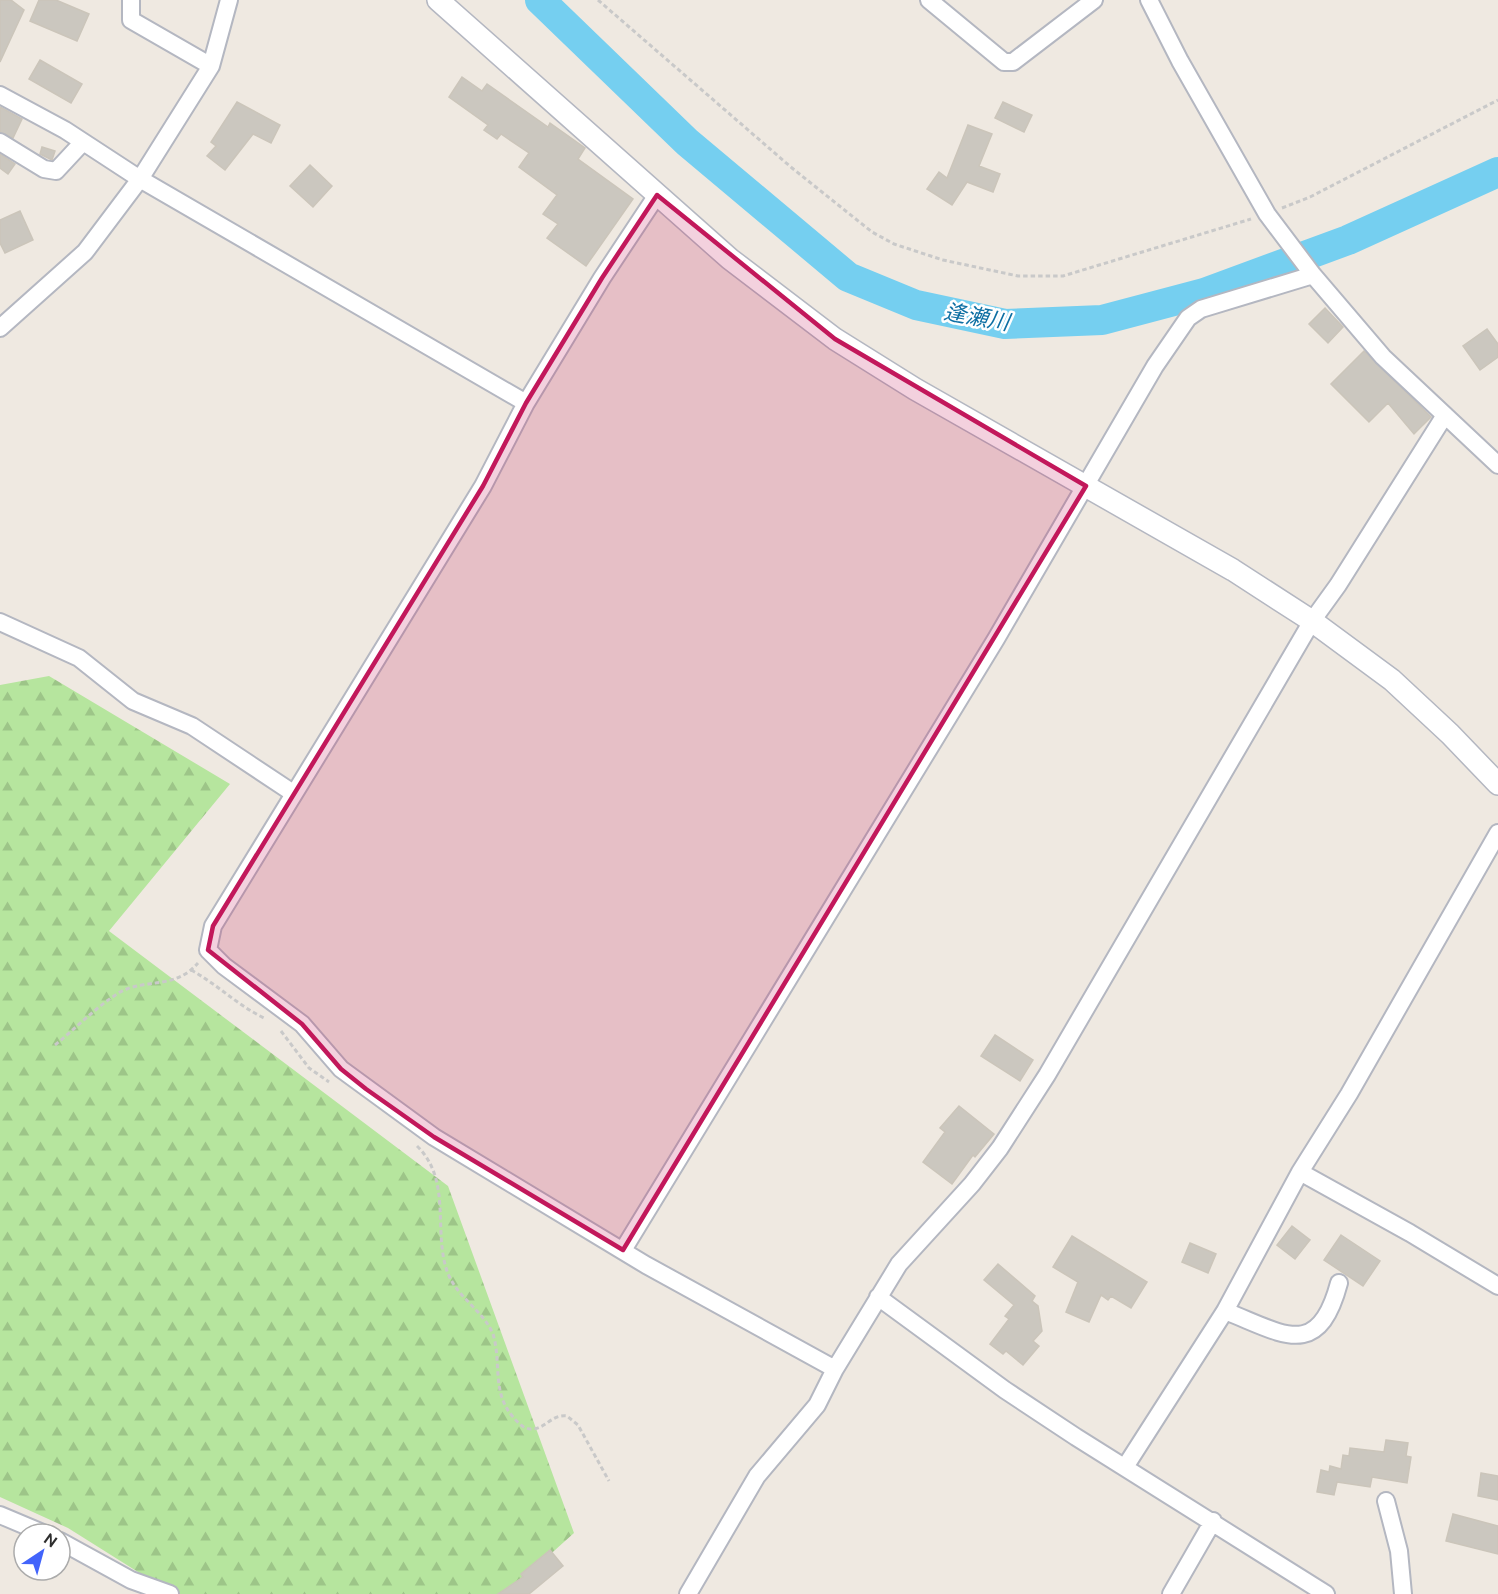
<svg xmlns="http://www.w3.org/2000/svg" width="1498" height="1594" viewBox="0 0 1498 1594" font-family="Ubuntu,'Noto Sans JP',sans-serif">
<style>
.forest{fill:url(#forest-firs)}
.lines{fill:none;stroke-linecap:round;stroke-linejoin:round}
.river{stroke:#75cff0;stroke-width:30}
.building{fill:#cbc7bf;stroke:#cbc5ba;stroke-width:1.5}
.minor-casing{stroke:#b4b7c1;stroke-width:20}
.tertiary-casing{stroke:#b4b7c1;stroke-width:24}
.path{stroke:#c9c9c9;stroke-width:3;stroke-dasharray:4.5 3;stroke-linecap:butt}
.minor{stroke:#fff;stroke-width:16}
.tertiary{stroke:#fff;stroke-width:21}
.marked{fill:#c2185b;fill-opacity:0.2;stroke:#c2185b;stroke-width:4.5;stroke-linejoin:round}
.labels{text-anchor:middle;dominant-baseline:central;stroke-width:5;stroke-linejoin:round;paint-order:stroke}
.water-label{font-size:22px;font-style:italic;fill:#0d6fa3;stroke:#fff}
</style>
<defs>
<pattern id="forest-firs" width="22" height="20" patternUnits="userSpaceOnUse" patternTransform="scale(1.5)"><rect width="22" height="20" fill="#b6e59e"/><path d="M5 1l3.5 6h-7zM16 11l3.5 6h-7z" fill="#9dc588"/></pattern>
</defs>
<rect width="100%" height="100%" fill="#efe9e1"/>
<path class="forest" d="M49 676 230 784 109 931 448 1186 574 1533 506 1594H173L68 1528 0 1497V685Z"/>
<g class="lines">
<path class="river" d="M540 0 687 142 848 277 916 305 1005 324 1102 320 1204 293 1348 240 1498 172"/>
</g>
<path class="building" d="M0 0H11L24 10 0 62Z
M39 0H56L89 14 77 41 30 21Z
M40 60 82 84 71 103 29 79Z
M462 77 482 91 487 84 548 127 550 123 585 148 578 159 633 199 586 266 547 238 558 224 543 214 557 195 519 167 529 153 501 134 497 139 484 130 488 125 449 97Z
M237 102 280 125 271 143 253 134 225 170 207 156 216 146 211 142Z
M1003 102 1032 115 1024 132 995 118Z
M0 107 22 119 13 138 0 132Z
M968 125 992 134 979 166 1000 174 993 192 967 182 952 205 927 189 939 172 947 178Z
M42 147 55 151 52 160 40 154Z
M0 154 15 164 8 174 0 168Z
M310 165 332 186 313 207 290 186Z
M20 211 33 240 5 253 0 243V220Z
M1325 308 1343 327 1328 343 1309 324Z
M1487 329 1498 344V357L1480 370 1463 346Z
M1364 351 1431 417 1414 434 1388 403 1369 422 1331 384Z
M995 1035 1033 1060 1020 1081 981 1056Z
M959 1106 994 1134 975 1157 973 1155 952 1184 923 1162 945 1132 940 1128Z
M1292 1226 1310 1240 1295 1259 1277 1245Z
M1341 1235 1380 1261 1363 1286 1324 1260Z
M1072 1236 1147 1282 1131 1308 1111 1296 1108 1300 1101 1295 1089 1322 1066 1312 1078 1282 1053 1267Z
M1190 1243 1216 1254 1208 1273 1182 1262Z
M998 1264 1035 1296 1032 1301 1038 1306 1042 1331 1033 1341 1039 1346 1023 1365 1006 1351 1003 1354 990 1344 1009 1319 1005 1316 1014 1305 984 1280Z
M1386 1440 1408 1443 1406 1456 1411 1457 1407 1483 1372 1477 1370 1487 1337 1482 1334 1495 1317 1492 1321 1470 1329 1472 1330 1466 1341 1469 1343 1455 1349 1456 1350 1448 1384 1452Z
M1481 1473 1498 1476V1500L1478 1496Z
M1453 1514 1498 1526V1554L1446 1541Z
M550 1550 563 1566 529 1594H498L523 1577 521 1574Z"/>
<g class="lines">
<defs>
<path id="minor" d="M131 0V20L211 66
M929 0 1004 62H1013L1094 0
M1149 0 1180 61 1267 214 1313 275 1383 357 1498 465
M0 95 65 130 140 179 526 403
M0 142 44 169 56 171 83 142
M657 195 602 278 526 403 483 486 213 926 208 950 224 966 302 1024 341 1069 434 1137 646 1265 835 1369
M0 328 85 252 140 179 211 66 229 0
M0 622 79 658 133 701 192 726 293 793
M1300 1172 1410 1233 1498 1286
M623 1250 996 639 1155 366 1188 318 1201 309 1313 275
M878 1297 1005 1390 1076 1437 1326 1594
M1225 1311C1282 1333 1318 1362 1339 1283
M1125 1467 1225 1311 1300 1172 1349 1094 1498 833
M1386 1501 1399 1551 1403 1594
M0 1515 45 1534
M60 1541 131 1580 170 1594
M688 1594 757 1476 817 1405 835 1369 899 1264 972 1184 1000 1148 1047 1075 1312 621 1338 585 1445 415
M1171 1594 1213 1521"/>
<path id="tertiary" d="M438 0 730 259 835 339 915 389 1233 570 1312 621 1392 680 1450 734 1498 784"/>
</defs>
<use href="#minor" class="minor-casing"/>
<use href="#tertiary" class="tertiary-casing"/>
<path class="path" d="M598 0 792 168 872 232 894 244 943 260 1018 276H1063L1251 219
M1282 208 1310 197 1498 100
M191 970C217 984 237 1005 264 1018
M281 1031 309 1068 329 1082
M55 1045C75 1029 95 1008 117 994 143 977 174 991 198 963
M417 1146C452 1180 433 1230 447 1271 456 1297 483 1310 493 1334 502 1364 491 1393 514 1418 519 1424 525 1430 533 1429 546 1428 552 1414 567 1416L578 1425 609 1481"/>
<use href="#minor" class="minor"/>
<use href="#tertiary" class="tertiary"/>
</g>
<path class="marked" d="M657 195 835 339 1086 486 623 1250 434 1137 366 1089 341 1069 302 1024 208 950 213 926 483 486 526 403 602 278Z"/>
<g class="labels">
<g class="water-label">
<text transform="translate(977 316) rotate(10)">逢瀬川</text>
</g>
</g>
<g transform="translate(42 1552) rotate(36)"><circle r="28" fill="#ffffff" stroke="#ababab" stroke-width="1.5"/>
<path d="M0-4.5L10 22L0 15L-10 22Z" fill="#4264fb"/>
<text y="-9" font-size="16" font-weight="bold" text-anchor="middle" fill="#2e2e2e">N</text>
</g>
</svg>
